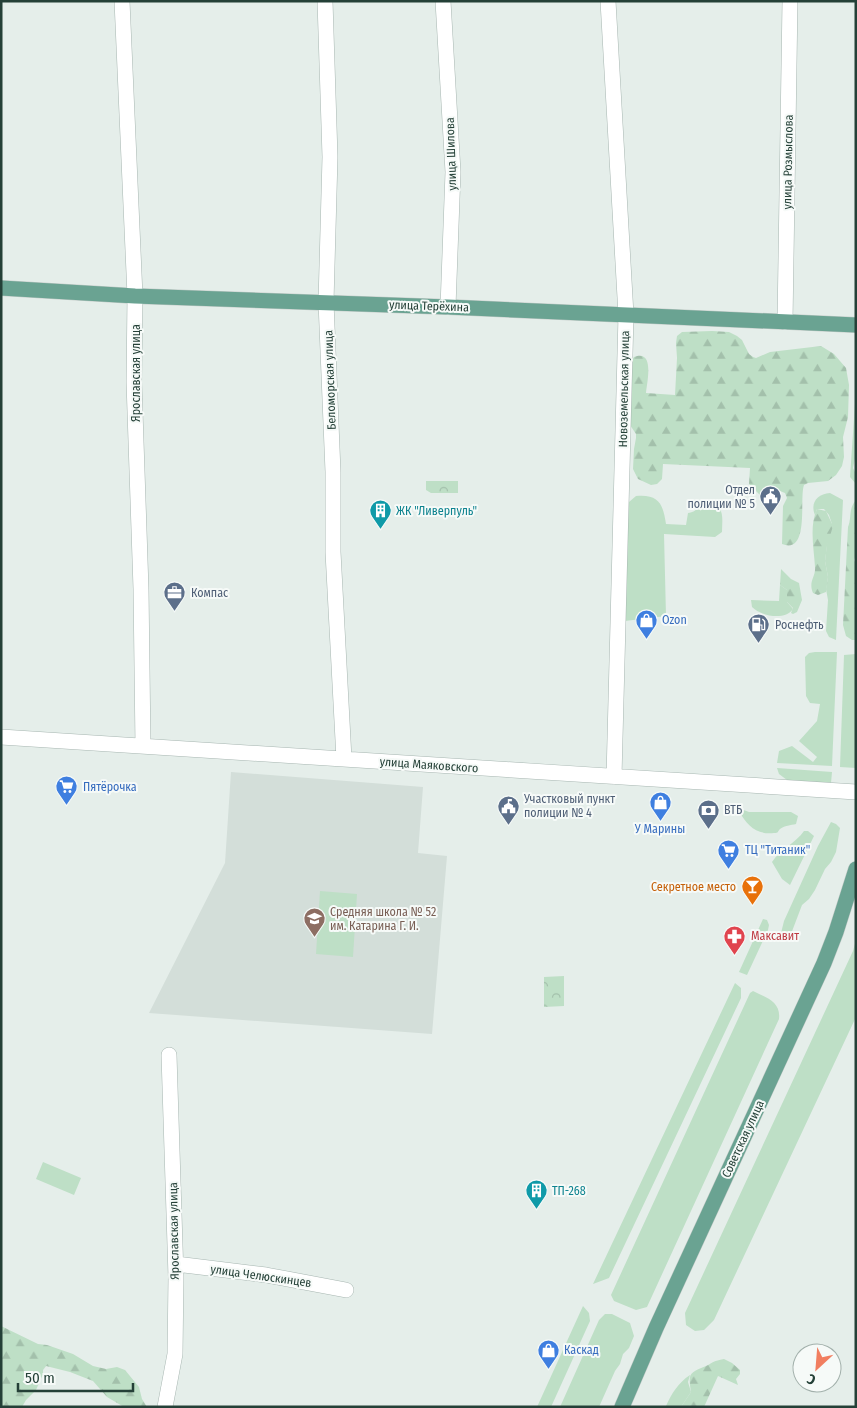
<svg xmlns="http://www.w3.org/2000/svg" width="857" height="1408" viewBox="0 0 857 1408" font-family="'Fira Sans Condensed',sans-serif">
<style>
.built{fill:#d3ded9}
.green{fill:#bedfc6}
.forest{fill:url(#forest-firs)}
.park{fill:url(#park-crowns)}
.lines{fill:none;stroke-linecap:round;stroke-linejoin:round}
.minor-casing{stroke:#a7b6b1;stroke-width:16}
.major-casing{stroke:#c2cac7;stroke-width:16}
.minor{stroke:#fff;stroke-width:15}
.major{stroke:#6aa392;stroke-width:15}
.labels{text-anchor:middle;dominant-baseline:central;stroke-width:4;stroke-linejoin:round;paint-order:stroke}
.street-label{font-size:12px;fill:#244037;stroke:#f6faf8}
.service-label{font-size:12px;fill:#4e5e75;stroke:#f6faf8;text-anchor:start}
.culture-label{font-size:12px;fill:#0d838f;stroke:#f6faf8;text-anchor:start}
.shop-label{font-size:12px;fill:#366cbe;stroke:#f6faf8;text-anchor:start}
.food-label{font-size:12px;fill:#c56008;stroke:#f6faf8;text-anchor:end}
.education-label{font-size:12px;fill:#785e54;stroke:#f6faf8;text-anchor:start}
.health-label{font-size:12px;fill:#be3a42;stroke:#f6faf8;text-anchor:start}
</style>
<defs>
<pattern id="forest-firs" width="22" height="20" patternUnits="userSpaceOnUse" patternTransform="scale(1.25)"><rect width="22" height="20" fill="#bedfc6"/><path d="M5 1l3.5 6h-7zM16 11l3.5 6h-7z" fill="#a3c0ab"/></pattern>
<pattern id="park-crowns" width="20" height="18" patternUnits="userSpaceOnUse" patternTransform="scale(1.25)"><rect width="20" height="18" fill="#bedfc6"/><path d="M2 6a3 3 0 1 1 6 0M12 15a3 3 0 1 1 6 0" fill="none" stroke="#a3c0ab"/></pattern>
</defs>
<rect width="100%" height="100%" fill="#e5eeea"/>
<path class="built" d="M231 772 423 787 418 853 447 856 432 1034 149 1013 225 863Z"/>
<path class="green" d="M856 389V454L853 468 856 474V484L850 477Z
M830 493 843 500 836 640 829 637 826 631 828 600 826 589 828 577 825 561 827 544 832 524 829 515 824 509H817L815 515C810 503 817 494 830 493Z
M636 496C659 494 663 504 666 524L686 525 688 513C696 512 697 508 702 504 706 501 709 501 713 503 725 508 722 521 722 532L715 537 664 534 666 616 625 621 627 507 629 502Z
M780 585 787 590V602L793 609C785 621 761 616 752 607L751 600 779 601Z
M815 652H837L832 766 777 763 779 751 792 746 813 762 817 757 799 741 817 721 820 704 810 703 806 696 805 657 809 653Z
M856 654V768L840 767 844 655Z
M777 768 832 772 831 783 787 780 779 774Z
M741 809 749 812H791L798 816 796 824C791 825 784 826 780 829 777 832 779 833 774 833 757 835 747 826 739 811Z
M831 822 836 824 840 828 836 852 831 862 825 869 815 890 809 899 802 905 791 934 783 937 781 933 784 921 818 846Z
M804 831H808L814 836 790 885 782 879 772 862C780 849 796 843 804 831Z
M320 891 357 894 353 957 316 954Z
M763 919 767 920 769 925 768 930 747 975 739 972Z
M856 940V1017L714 1320 704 1330 695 1331 686 1325 685 1313 853 951Z
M735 983 741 988V998L609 1278 593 1284Z
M753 991C767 998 781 1002 779 1019L647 1307 636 1310 614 1301 611 1295 750 993Z
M43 1162 81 1178 74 1195 36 1179Z
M583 1306 589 1313 590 1321 551 1407H537Z
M605 1314H612L630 1323 634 1336 629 1348 623 1354 620 1364 615 1371 599 1407H560L599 1320Z
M690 1375 688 1382 691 1392 681 1407 666 1406C672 1393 678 1383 690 1375Z"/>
<path class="forest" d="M712 331 729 332 737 336 742 340 749 354 753 357 756 358 770 352 821 346 834 354 846 368 849 385 848 417 843 437 844 457 842 466 836 475 828 481 808 483 804 485C799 498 810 555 782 544L783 506 787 498 785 493 775 489 767 496 760 495 749 484 750 468 663 464 662 479 657 484 651 485 638 479 633 469 634 449 636 438V434L630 425V363L634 357C655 349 647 382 646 393L675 395 677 358 676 343 677 336 682 332Z
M856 500V553L854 560 856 564V640H852L846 636 843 625 848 527C852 518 848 509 856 500Z
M817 509 826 511 833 526 827 546 825 561 828 577 826 592 818 595 813 593C808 581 816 577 815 567 814 549 809 526 817 509Z
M781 569 791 579 799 583 802 600 797 612 793 614 791 613 793 608 787 602V590L780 585Z
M1 1326 38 1344 47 1345 73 1354 93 1366 106 1369 117 1367 125 1370 139 1387 142 1399 147 1407H124L107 1397 93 1381 70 1372 46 1366 43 1370V1374L36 1390 26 1400 22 1407H1Z
M724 1359 732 1363 740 1370V1374L736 1379 738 1385 718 1376 704 1407H681L691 1392C688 1373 689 1373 706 1366 714 1362 713 1361 724 1359Z"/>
<path class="park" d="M426 481H458V493H431L426 490Z
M564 976V1006L544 1007V977Z"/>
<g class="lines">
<defs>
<path id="minor" d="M122 1 135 296 134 382 141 589 143 746
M325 1 330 157 326 302 333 472V552L344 759
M443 1 453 172 448 307
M608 1 626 315 614 777
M785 322 790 1
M1 737 856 792
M176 1264 266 1275 346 1290
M165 1407 175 1354 176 1277 169 1055"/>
<path id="major" d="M1 288 135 296 448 307 856 325
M622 1407 656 1328 824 963 836 932 856 869"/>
</defs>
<use href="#minor" class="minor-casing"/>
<use href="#major" class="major-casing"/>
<use href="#minor" class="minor"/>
<use href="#major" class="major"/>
</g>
<defs>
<symbol id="civic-pin" viewBox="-11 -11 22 30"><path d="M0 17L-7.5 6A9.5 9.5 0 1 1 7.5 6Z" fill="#5c6f8a" stroke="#f6faf8"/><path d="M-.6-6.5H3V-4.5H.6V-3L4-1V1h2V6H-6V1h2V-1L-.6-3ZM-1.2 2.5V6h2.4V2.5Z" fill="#fff"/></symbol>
<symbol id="building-pin" viewBox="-11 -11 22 30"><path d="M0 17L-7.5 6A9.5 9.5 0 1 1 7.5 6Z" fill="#0f9aa8" stroke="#f6faf8"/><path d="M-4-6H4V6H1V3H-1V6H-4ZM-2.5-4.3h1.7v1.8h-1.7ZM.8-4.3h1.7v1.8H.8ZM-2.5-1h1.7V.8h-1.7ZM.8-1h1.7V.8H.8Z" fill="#fff"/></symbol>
<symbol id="office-pin" viewBox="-11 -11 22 30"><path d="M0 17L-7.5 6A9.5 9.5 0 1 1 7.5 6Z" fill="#5c6f8a" stroke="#f6faf8"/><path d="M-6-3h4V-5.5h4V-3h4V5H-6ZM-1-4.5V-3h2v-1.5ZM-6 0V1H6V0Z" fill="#fff"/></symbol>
<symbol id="shop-pin" viewBox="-11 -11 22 30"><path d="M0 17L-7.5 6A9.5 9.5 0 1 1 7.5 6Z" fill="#3f7fe0" stroke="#f6faf8"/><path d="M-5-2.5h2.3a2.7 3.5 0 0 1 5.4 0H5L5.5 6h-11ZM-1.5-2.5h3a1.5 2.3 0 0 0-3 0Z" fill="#fff"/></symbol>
<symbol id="fuel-pin" viewBox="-11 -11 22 30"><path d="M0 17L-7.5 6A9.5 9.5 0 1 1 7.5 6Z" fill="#5c6f8a" stroke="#f6faf8"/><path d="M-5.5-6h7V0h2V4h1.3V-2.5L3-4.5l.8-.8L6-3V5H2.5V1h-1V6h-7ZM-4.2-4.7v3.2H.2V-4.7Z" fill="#fff"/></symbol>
<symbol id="supermarket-pin" viewBox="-11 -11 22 30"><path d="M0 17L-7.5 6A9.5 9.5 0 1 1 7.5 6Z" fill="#3f7fe0" stroke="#f6faf8"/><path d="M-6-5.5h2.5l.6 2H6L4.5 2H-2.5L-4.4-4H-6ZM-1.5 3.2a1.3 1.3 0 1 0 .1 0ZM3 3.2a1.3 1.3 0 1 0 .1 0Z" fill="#fff"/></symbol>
<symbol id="bank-pin" viewBox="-11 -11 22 30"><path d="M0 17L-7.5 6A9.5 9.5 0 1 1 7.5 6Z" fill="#5c6f8a" stroke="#f6faf8"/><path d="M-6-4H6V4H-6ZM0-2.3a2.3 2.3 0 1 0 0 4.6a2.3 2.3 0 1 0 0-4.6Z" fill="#fff"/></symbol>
<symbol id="bar-pin" viewBox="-11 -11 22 30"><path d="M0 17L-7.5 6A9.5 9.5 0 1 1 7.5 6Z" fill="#e8710a" stroke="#f6faf8"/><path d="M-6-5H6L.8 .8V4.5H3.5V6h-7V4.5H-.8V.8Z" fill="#fff"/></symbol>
<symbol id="school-pin" viewBox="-11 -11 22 30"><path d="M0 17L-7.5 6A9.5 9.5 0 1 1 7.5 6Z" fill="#8d6e63" stroke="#f6faf8"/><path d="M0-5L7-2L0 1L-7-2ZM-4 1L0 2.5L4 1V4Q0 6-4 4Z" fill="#fff"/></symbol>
<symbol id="pharmacy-pin" viewBox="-11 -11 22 30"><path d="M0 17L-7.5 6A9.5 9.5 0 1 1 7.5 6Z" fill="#e0444e" stroke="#f6faf8"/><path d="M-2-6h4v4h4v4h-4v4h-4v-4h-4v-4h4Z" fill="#fff"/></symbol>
</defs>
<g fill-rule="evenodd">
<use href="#civic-pin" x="758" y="484" width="25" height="34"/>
<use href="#building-pin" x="368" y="498" width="25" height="34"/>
<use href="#office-pin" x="162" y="580" width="25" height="34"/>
<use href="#shop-pin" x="634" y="608" width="25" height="34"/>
<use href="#fuel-pin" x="746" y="612" width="25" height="34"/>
<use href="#supermarket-pin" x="54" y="774" width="25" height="34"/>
<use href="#shop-pin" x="648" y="790" width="25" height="34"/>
<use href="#civic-pin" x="496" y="794" width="25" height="34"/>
<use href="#bank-pin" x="696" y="798" width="25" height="34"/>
<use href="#supermarket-pin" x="716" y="838" width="25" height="34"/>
<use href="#bar-pin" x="740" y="874" width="25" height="34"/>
<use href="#school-pin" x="302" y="906" width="25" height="34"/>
<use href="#pharmacy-pin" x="722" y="924" width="25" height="34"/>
<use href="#building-pin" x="524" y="1178" width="25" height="34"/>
<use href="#shop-pin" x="536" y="1338" width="25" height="34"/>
</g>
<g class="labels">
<g class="street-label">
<text transform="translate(451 154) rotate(-92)">улица Шилова</text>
<text transform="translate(788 162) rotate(-89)">улица Розмыслова</text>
<text transform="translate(429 306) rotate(2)">улица Терёхина</text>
<text transform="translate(136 373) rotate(-90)">Ярославская улица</text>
<text transform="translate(330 380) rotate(-92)">Беломорская улица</text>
<text transform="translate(624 389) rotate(-89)">Новоземельская улица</text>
<text transform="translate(429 765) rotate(4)">улица Маяковского</text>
<text transform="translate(743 1139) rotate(-65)">Советская улица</text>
<text transform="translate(174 1231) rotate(-91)">Ярославская улица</text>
<text transform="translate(261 1276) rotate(8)">улица Челюскинцев</text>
</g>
<g class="service-label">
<text x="755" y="490" text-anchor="end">Отдел<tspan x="755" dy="14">полиции № 5</tspan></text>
<text x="191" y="593">Компас</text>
<text x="775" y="625">Роснефть</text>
<text x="524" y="799">Участковый пункт<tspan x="524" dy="14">полиции № 4</tspan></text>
<text x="724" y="810">ВТБ</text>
</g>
<g class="culture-label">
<text x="396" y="511">ЖК "Ливерпуль"</text>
<text x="552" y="1191">ТП-268</text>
</g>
<g class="shop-label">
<text x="662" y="620">Ozon</text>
<text x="83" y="787">Пятёрочка</text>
<text x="660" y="829" text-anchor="middle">У Марины</text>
<text x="745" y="850">ТЦ "Титаник"</text>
<text x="564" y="1350">Каскад</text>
</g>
<g class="food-label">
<text x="736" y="887">Секретное место</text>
</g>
<g class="education-label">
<text x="330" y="912">Средняя школа № 52<tspan x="330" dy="14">им. Катарина Г. И.</tspan></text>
</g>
<g class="health-label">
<text x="751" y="936">Максавит</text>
</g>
</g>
<rect width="857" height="1408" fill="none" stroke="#244037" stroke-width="5"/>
<g transform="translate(817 1368) rotate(206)"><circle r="24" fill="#f6faf8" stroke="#a2b0ab"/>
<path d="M0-4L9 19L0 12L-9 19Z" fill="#f17e60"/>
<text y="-8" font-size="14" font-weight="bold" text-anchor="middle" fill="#244037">С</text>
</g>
<path d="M18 1383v8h115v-8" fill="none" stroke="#244037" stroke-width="2.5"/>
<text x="25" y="1383" font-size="15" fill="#244037" stroke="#f6faf8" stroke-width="4" paint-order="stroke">50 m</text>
</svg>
